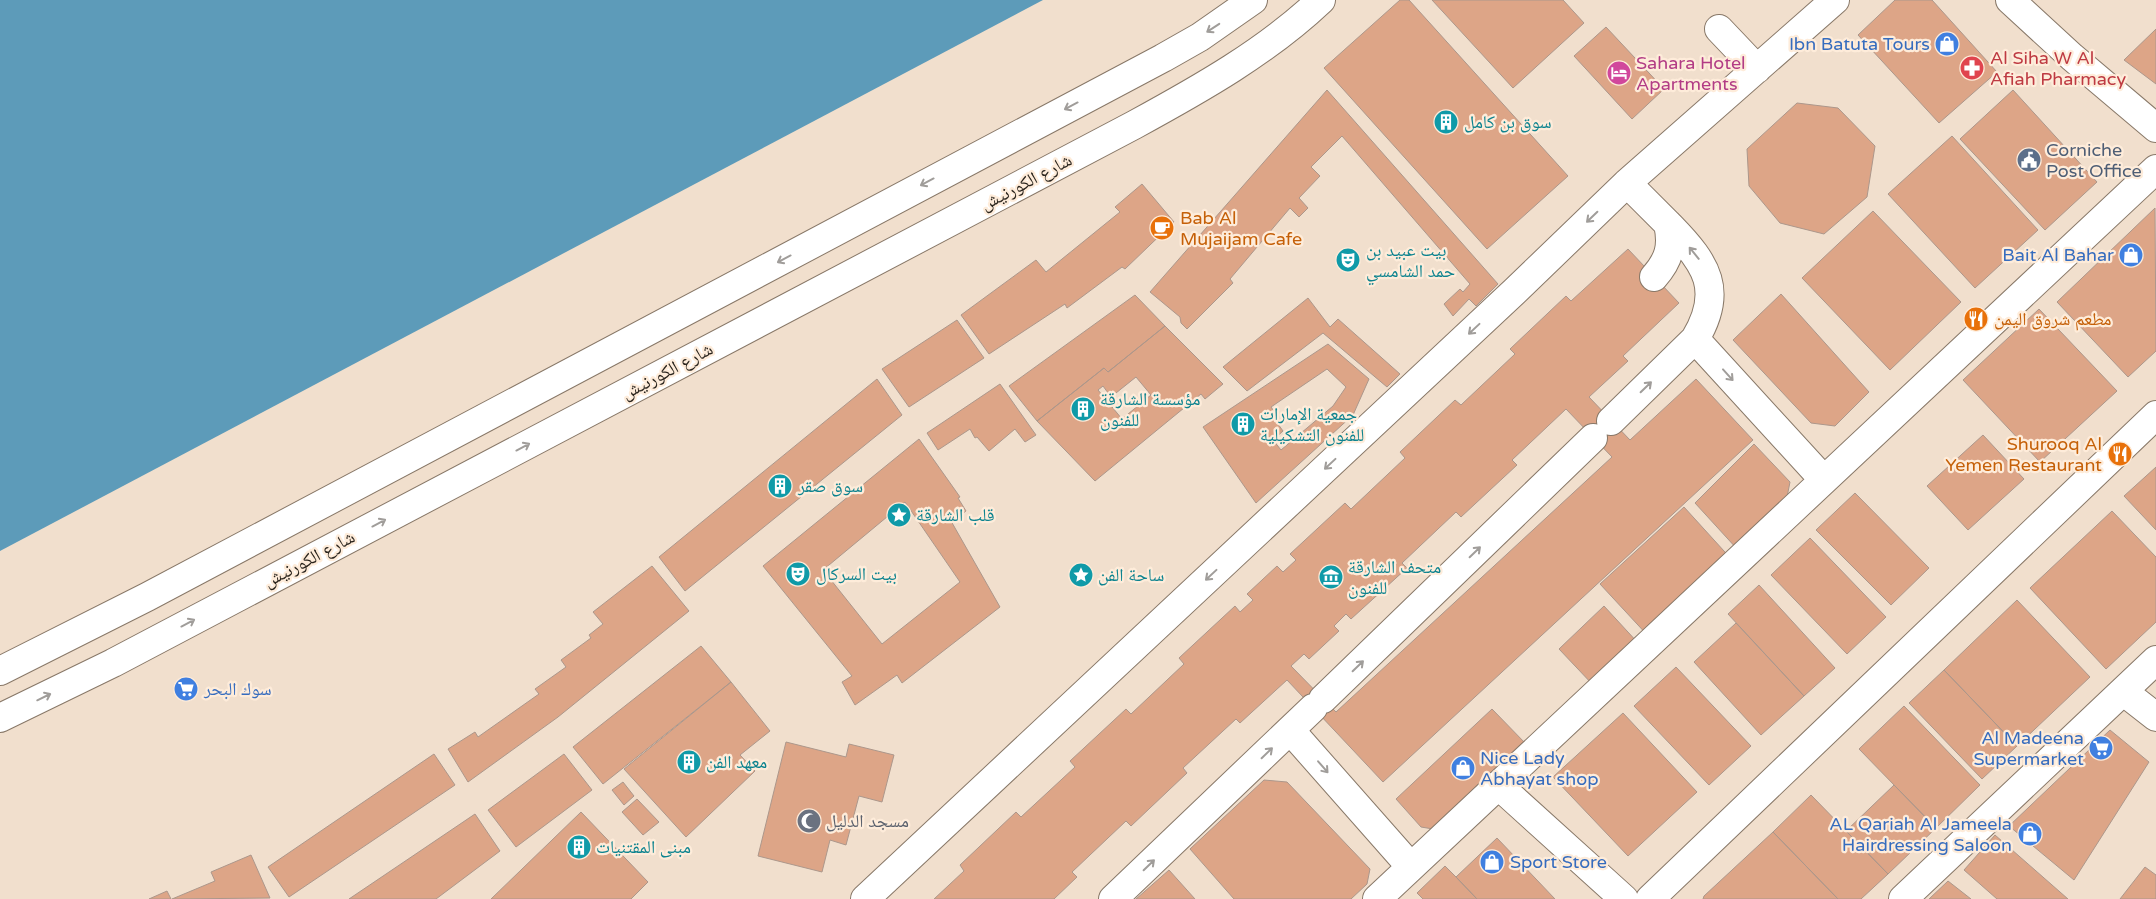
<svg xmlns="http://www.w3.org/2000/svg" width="2156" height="899" viewBox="0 0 2156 899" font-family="'Varela Round','Noto Naskh Arabic',sans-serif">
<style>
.water{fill:#5d9bb9}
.building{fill:#dda587;stroke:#ac978b;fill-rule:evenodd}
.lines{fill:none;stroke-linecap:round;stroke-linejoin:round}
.minor-casing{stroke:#887868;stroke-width:30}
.major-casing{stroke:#887868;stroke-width:30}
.minor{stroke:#fff;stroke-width:28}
.major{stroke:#fff;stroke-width:28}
.oneway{stroke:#a09d9a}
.labels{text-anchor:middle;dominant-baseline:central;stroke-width:4.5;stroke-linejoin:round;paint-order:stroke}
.shop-label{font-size:18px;fill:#366cbe;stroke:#feecda;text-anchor:end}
.health-label{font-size:18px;fill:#be3a42;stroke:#feecda;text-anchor:start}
.hotel-label{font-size:18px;fill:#b23c85;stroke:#feecda;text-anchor:start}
.culture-label{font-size:18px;fill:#0d838f;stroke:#feecda;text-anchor:start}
.service-label{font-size:18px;fill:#4e5e75;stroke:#feecda;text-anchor:start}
.street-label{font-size:18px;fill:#2b251e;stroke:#feecda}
.food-label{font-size:18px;fill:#c56008;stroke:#feecda;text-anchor:start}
.worship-label{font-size:18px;fill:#5b616d;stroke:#feecda;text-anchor:start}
</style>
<rect width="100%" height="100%" fill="#f1dfcd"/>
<path class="water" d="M0 0H1043L0 551Z"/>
<path class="building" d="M1400 0H1409L1568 176 1487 249 1324 68Z
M1432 0H1563L1584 23 1513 88Z
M1895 0H1932L1997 72 1939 123 1858 35Z
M1606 27 1664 89 1632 119 1574 56Z
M2156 29V84L2124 60Z
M1327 90 1498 284 1476 306 1469 299 1453 316 1444 304 1460 289 1463 292 1470 284 1342 136 1311 167 1320 176 1299 198 1308 208 1299 217 1290 208 1230 279 1233 283 1187 329 1181 323 1180 317 1150 292Z
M2013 90 2097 182 2045 230 1960 139Z
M1797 103 1838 108 1875 146 1867 197 1824 234 1780 223 1749 186 1747 149Z
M1952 136 2038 230 1975 288 1888 194Z
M1142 184 1174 222 1125 269 1122 267 1067 308 1065 304 989 354 961 315 1036 260 1046 272 1120 212 1115 207Z
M2155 208 2156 351 2128 377 2057 302Z
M1873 211 1961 302 1890 370 1802 278Z
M1628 249 1679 303 1623 356 1628 361 1589 397 1630 440 1696 379 1753 440 1383 782 1287 680 1240 723 1236 719 1183 768 1187 773 1131 826 1126 821 1072 872 1077 877 1054 899H934L964 871 960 865 1016 812 1021 817 1075 767 1070 761 1126 709 1131 714 1184 664 1179 658 1235 606 1240 612 1253 600 1247 594 1277 566 1283 572 1296 560 1290 554 1345 503 1351 509 1405 458 1400 452 1455 400 1461 405 1515 354 1510 349 1566 296 1571 301ZM1566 409 1612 457 1336 712 1291 666 1304 654 1309 659 1339 631 1334 626 1346 614 1351 619 1407 568 1402 563 1456 512 1461 517 1517 465 1512 460Z
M1781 294 1869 392 1835 426 1811 423 1733 340Z
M1135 295 1165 326 1108 372 1104 368 1037 421 1009 386Z
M1308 298 1330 327 1338 319 1400 374 1387 387 1323 333 1247 391 1223 367Z
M2039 309 2117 391 2040 462 1963 380Z
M957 320 984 358 909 407 882 369Z
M1165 326 1223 384 1205 399 1201 394 1095 481 1037 421 1104 368 1108 372ZM1136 377 1151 395 1122 419 1098 390 1103 386 1111 397Z
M1328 344 1369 379 1353 415 1256 503 1203 427ZM1327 369 1346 387 1333 406 1281 450 1273 440 1283 431 1275 420 1278 417 1271 407Z
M877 379 902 415 685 591 659 557Z
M1000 384 1036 435 1025 442 1015 429 989 451 977 437 975 438 970 429 938 450 927 433Z
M1983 435 2024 479 1968 530 1927 486Z
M919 439 960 497 958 498 966 511 951 521 1000 607 902 683 897 675 855 705 842 682 852 676 763 566ZM905 502 960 582 882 644 823 570Z
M1754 444 1790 482 1786 502 1738 550 1695 503Z
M2156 467V530L2124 496Z
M1855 493 1929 568 1891 605 1816 530Z
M1684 507 1734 562 1650 638 1600 584Z
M2112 511 2156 557V622L2106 669 2030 588Z
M1810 538 1886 617 1847 654 1771 575Z
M652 566 689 611 558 717 468 782 448 749 475 732 478 737 539 694 535 689 566 667 561 660 591 638 589 635 603 624 593 612Z
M1759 585 1835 668 1804 696 1728 614Z
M2017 600 2090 677 2017 746 1944 670Z
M1604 606 1639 644 1594 686 1559 649Z
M1736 623 1804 696 1761 735 1694 662Z
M701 646 731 682 603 784 573 747Z
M1676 667 1751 746 1709 785 1634 706Z
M1944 670 2017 746 1982 779 1909 703Z
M731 682 770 731 740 755 755 771 686 837 624 769Z
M1904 706 1980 785 1936 828 1859 749Z
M1492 709 1526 744 1433 829 1421 827 1396 799Z
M1623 713 1697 792 1628 856 1553 777Z
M2110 730 2149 762 2074 880 2009 826Z
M786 742 846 757 849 744 894 755 882 802 859 796 846 845 830 840 822 872 758 856Z
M434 754 455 785 289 897 268 867Z
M564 754 592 790 516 847 488 810Z
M1264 780 1287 782 1370 869 1367 884 1351 899H1234L1190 849Z
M623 782 634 796 624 805 612 790Z
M1894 785 1936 828 1888 874 1846 831Z
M1811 795 1888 874 1861 899H1838L1773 832Z
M637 799 659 822 643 835 622 812Z
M581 812 648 882 631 899H491Z
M475 814 500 851 436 899H349Z
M1773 832 1838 899H1703L1704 896Z
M1995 835 2068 899H1997L1964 870Z
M1497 838 1555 899H1477L1456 877Z
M251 855 270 898 172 899 215 881 211 872Z
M1445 866 1456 877 1477 899H1423L1417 893Z
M2145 867 2156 875V899H2120Z
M1169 870 1195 899H1136Z
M1948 881 1971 899H1929Z
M167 891 171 899H149Z"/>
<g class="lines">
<defs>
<path id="minor" d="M2010 0 2072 57 2156 128
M1719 29 1757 69
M1654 277C1669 260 1673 246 1668 224
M1695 339 1824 480
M1611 421 1695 339C1724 291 1707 264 1671 227 1657 213 1642 198 1627 183
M2124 692 2156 717
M1323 699 1593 438
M1291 731 1411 867
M1498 785 1624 899
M865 899 1515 291 1627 183 1835 0
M1113 899 1313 708
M1377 899 2156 169
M1650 899 2156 415
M1903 899 2156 660"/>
<path id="major" d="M0 671 147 597 1163 58 1200 37 1253 0
M0 718 113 663 1134 125C1200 89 1266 52 1321 0"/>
</defs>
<use href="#minor" class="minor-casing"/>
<use href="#major" class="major-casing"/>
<use href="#minor" class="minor"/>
<use href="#major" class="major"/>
</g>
<defs><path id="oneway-shaft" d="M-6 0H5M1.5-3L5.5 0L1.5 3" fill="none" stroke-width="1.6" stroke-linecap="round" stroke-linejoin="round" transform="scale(1.25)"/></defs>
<g class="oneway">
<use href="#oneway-shaft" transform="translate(1213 28) rotate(147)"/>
<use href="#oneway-shaft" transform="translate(1071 106) rotate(152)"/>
<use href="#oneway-shaft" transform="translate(927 182) rotate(152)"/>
<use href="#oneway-shaft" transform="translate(1592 217) rotate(136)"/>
<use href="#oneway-shaft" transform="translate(1694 253) rotate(-129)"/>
<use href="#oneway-shaft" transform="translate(784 259) rotate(152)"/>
<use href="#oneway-shaft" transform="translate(1474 329) rotate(137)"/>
<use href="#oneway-shaft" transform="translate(1728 375) rotate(48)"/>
<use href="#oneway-shaft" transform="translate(1646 387) rotate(-44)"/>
<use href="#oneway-shaft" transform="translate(523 447) rotate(-28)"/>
<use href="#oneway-shaft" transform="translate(1330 464) rotate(137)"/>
<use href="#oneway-shaft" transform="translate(379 523) rotate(-28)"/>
<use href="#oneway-shaft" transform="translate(1475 552) rotate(-44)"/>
<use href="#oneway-shaft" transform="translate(1211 575) rotate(137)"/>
<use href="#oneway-shaft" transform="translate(188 623) rotate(-28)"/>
<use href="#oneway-shaft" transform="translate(1358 666) rotate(-44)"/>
<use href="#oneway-shaft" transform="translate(44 697) rotate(-26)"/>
<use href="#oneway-shaft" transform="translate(1267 753) rotate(-44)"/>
<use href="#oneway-shaft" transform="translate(1323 767) rotate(49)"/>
<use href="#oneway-shaft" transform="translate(1149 865) rotate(-44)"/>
</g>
<defs>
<symbol id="shop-disc" viewBox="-11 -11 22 22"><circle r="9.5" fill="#3f7fe0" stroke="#feecda"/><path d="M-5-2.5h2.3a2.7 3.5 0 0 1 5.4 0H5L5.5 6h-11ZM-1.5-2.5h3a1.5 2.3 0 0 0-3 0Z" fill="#fff"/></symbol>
<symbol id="pharmacy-disc" viewBox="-11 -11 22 22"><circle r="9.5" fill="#e0444e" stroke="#feecda"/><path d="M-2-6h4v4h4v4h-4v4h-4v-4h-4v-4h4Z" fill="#fff"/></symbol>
<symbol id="hotel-disc" viewBox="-11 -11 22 22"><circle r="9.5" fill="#d1479c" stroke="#feecda"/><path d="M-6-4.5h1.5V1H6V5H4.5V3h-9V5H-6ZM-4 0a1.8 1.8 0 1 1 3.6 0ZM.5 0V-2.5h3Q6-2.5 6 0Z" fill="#fff"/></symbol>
<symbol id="building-disc" viewBox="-11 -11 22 22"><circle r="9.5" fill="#0f9aa8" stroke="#feecda"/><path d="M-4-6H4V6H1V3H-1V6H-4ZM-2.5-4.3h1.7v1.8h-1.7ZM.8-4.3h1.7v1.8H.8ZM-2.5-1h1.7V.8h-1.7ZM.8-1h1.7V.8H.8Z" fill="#fff"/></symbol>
<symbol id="civic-disc" viewBox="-11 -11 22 22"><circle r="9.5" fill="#5c6f8a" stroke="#feecda"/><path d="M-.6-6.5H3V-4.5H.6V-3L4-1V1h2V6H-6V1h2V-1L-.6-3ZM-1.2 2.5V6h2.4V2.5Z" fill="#fff"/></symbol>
<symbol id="cafe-disc" viewBox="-11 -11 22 22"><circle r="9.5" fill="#e8710a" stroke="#feecda"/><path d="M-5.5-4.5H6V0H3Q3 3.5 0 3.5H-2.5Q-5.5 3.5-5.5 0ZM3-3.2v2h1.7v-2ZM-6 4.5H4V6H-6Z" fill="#fff"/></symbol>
<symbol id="theatre-disc" viewBox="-11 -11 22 22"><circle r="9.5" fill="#0f9aa8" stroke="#feecda"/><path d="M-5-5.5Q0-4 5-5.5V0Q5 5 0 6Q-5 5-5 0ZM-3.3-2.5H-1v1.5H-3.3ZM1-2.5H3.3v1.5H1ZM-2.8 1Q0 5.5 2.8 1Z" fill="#fff"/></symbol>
<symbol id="restaurant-disc" viewBox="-11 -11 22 22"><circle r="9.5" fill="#e8710a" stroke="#feecda"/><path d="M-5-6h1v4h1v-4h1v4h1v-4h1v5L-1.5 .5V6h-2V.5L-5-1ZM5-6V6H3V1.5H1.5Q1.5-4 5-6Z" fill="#fff"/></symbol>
<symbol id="sight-disc" viewBox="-11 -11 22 22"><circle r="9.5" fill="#0f9aa8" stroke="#feecda"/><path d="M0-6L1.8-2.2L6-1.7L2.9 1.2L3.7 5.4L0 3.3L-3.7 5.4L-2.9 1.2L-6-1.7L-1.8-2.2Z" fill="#fff"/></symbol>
<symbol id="museum-disc" viewBox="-11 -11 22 22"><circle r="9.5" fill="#0f9aa8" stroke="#feecda"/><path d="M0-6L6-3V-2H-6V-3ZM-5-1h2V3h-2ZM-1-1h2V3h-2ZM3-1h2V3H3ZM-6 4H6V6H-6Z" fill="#fff"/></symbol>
<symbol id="supermarket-disc" viewBox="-11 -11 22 22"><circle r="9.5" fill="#3f7fe0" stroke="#feecda"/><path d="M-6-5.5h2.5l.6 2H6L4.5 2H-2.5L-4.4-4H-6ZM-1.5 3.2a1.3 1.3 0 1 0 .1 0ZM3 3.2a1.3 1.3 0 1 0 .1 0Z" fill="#fff"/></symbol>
<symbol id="mosque-disc" viewBox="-11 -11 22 22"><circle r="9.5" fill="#6b7280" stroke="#feecda"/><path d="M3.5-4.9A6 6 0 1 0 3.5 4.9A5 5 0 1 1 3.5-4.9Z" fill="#fff"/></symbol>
</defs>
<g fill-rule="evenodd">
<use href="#shop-disc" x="1933" y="30" width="28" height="28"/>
<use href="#pharmacy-disc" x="1958" y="54" width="28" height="28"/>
<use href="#hotel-disc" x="1605" y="59" width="28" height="28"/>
<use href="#building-disc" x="1432" y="108" width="28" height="28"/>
<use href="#civic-disc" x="2015" y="146" width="28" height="28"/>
<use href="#cafe-disc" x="1148" y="214" width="28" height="28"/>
<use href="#shop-disc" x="2117" y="241" width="28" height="28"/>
<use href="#theatre-disc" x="1334" y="246" width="28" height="28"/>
<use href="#restaurant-disc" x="1962" y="305" width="28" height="28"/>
<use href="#building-disc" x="1069" y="395" width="28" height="28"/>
<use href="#building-disc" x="1229" y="410" width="28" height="28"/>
<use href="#restaurant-disc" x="2106" y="440" width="28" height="28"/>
<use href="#building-disc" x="766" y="472" width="28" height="28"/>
<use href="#sight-disc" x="885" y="501" width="28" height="28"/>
<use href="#theatre-disc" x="784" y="560" width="28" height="28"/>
<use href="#sight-disc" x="1067" y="561" width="28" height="28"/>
<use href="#museum-disc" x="1317" y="563" width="28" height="28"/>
<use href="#supermarket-disc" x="172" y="675" width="28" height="28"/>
<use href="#supermarket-disc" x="2087" y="734" width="28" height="28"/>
<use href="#building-disc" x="675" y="748" width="28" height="28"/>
<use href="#shop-disc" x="1449" y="754" width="28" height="28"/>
<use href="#mosque-disc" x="795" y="807" width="28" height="28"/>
<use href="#shop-disc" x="2016" y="820" width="28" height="28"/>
<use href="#building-disc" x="565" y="833" width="28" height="28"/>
<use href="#shop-disc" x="1478" y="848" width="28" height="28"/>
</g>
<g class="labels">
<g class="shop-label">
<text x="1930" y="44">Ibn Batuta Tours</text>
<text x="2114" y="255">Bait Al Bahar</text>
<text x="204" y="689" text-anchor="start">سوك البحر</text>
<text x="2084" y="738">Al Madeena<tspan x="2084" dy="21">Supermarket</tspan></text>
<text x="1480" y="758" text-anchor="start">Nice Lady<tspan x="1480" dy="21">Abhayat shop</tspan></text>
<text x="2012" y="824">AL Qariah Al Jameela<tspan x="2012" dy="21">Hairdressing Saloon</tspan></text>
<text x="1510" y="862" text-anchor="start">Sport Store</text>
</g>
<g class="health-label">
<text x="1990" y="58">Al Siha W Al<tspan x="1990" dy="21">Afiah Pharmacy</tspan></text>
</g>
<g class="hotel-label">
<text x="1636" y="63">Sahara Hotel<tspan x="1636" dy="21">Apartments</tspan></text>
</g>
<g class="culture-label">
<text x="1464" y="122">سوق بن كامل</text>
<text x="1366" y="250">بيت عبيد بن<tspan x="1366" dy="21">حمد الشامسي</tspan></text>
<text x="1100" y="399">مؤسسة الشارقة<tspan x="1100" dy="21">للفنون</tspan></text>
<text x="1260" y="414">جمعية الإمارات<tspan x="1260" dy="21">للفنون التشكيلية</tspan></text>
<text x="798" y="486">سوق صقر</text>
<text x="916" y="515">قلب الشارقة</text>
<text x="1348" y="567">متحف الشارقة<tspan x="1348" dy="21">للفنون</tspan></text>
<text x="816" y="574">بيت السركال</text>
<text x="1098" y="575">ساحة الفن</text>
<text x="706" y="762">معهد الفن</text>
<text x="596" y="847">مبنى المقتنيات</text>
</g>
<g class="service-label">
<text x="2046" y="150">Corniche<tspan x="2046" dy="21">Post Office</tspan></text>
</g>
<g class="street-label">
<text transform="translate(1026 182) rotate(-28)">شارع الكورنيش</text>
<text transform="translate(667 371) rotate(-28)">شارع الكورنيش</text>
<text transform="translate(309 559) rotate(-28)">شارع الكورنيش</text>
</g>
<g class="food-label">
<text x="1180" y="218">Bab Al<tspan x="1180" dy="21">Mujaijam Cafe</tspan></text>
<text x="1994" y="319">مطعم شروق اليمن</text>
<text x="2102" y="444" text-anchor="end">Shurooq Al<tspan x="2102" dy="21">Yemen Restaurant</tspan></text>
</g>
<g class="worship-label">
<text x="826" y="821">مسجد الدليل</text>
</g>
</g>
</svg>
